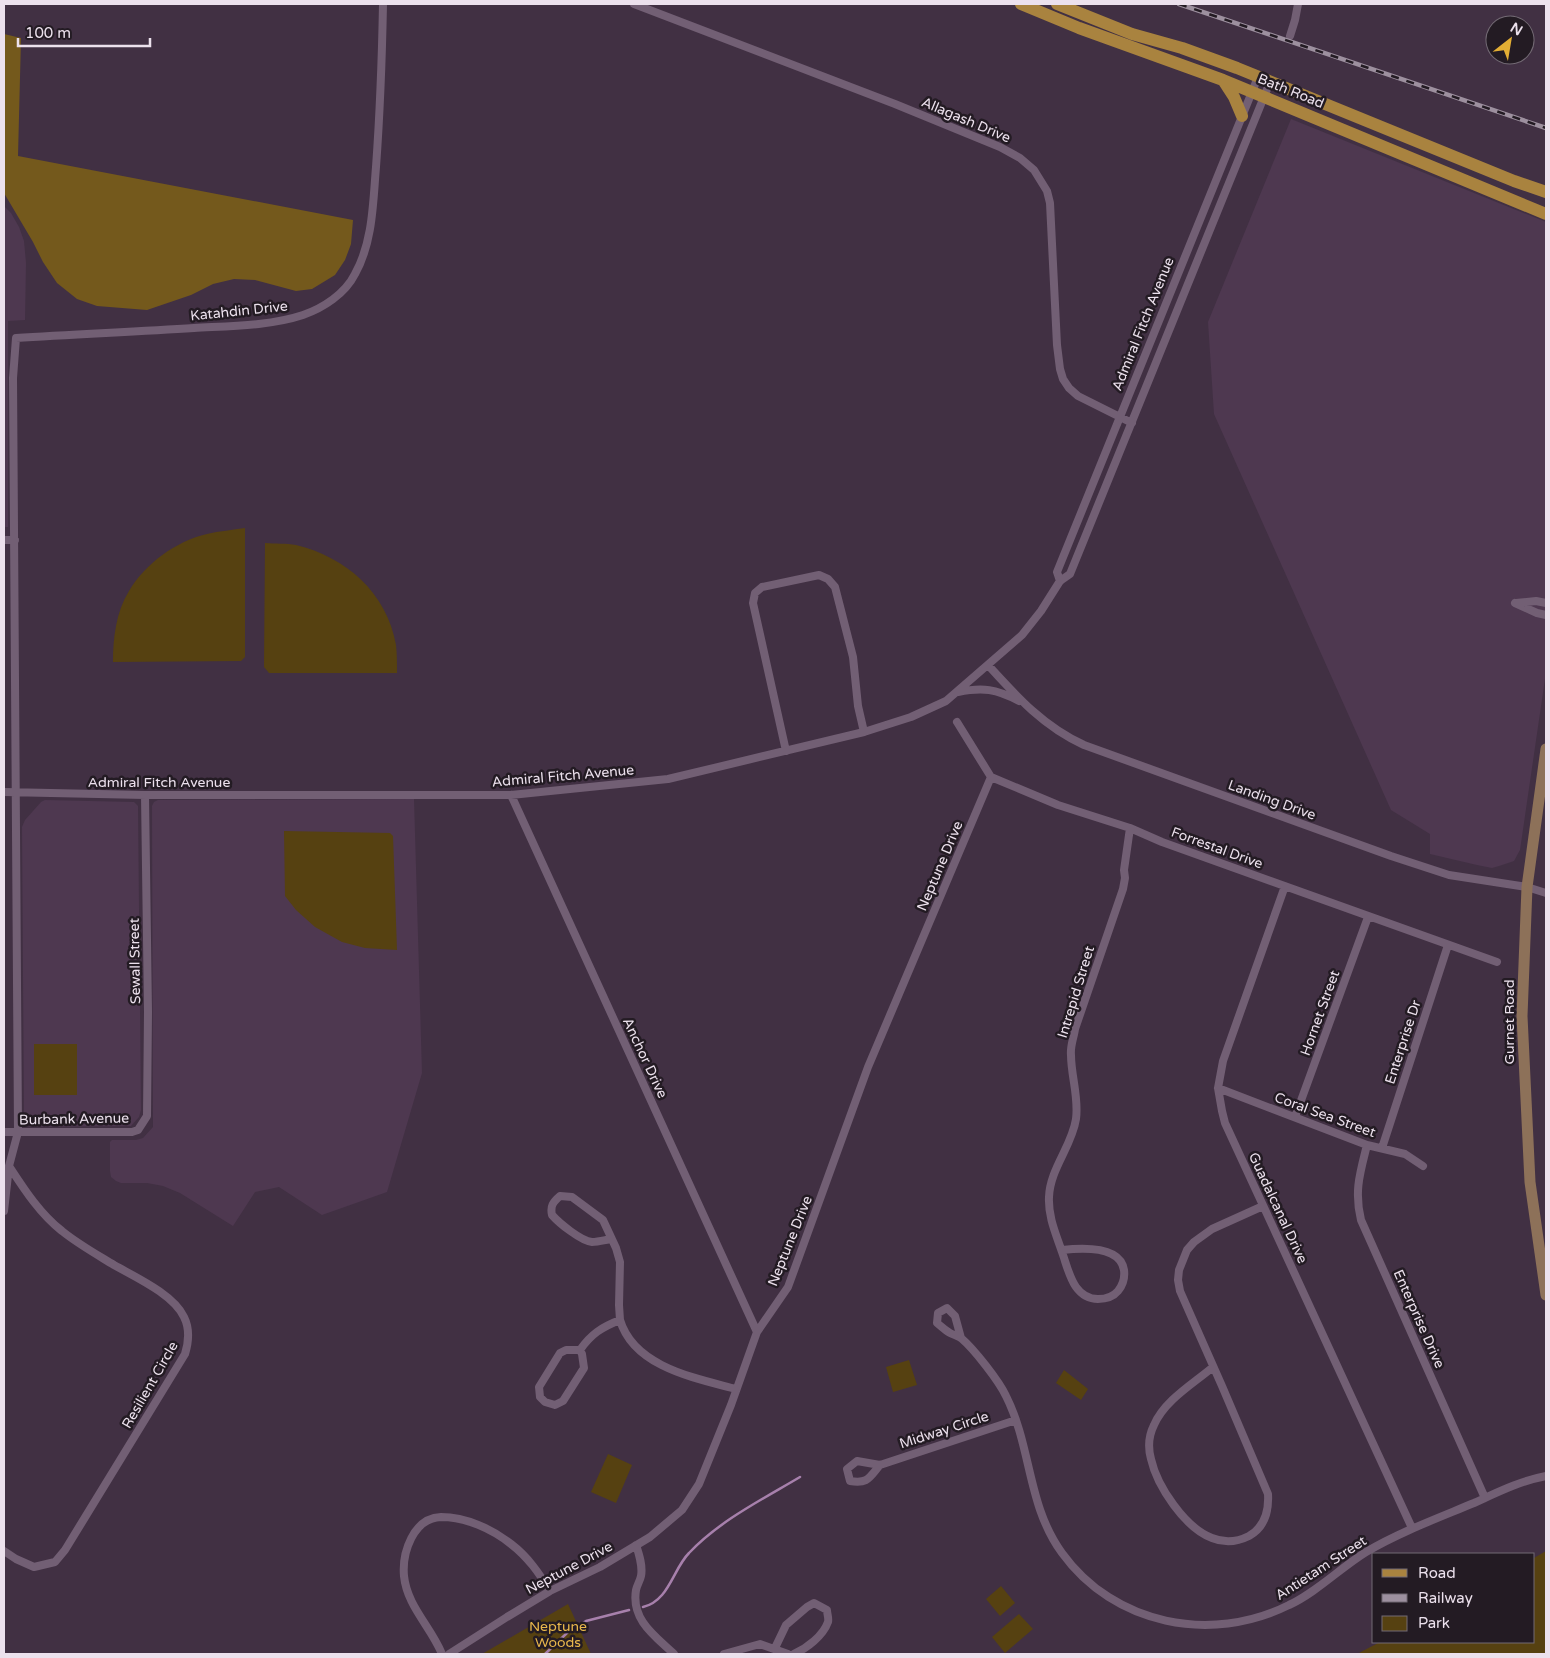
<svg xmlns="http://www.w3.org/2000/svg" width="1550" height="1658" viewBox="0 0 1550 1658" font-family="'Varela Round',sans-serif">
<style>
.built{fill:#4e3850}
.green{fill:#564111}
.forest{fill:#74591c}
.lines{fill:none;stroke-linecap:round;stroke-linejoin:round}
.stream{stroke:#a780ac;stroke-width:2.5}
.street{stroke:#725f74;stroke-width:8}
.secondary{stroke:#8d7159;stroke-width:11}
.primary{stroke:#a9833f;stroke-width:12}
.rail-casing{stroke:#9d909f;stroke-width:4.5}
.rail{stroke:#231b23;stroke-width:2.5;stroke-dasharray:8;stroke-linecap:butt}
.labels{text-anchor:middle;dominant-baseline:central;stroke-width:5;stroke-linejoin:round;paint-order:stroke}
.street-label{font-size:14px;fill:#ece1ed;stroke:#231b23}
.park-label{font-size:14px;fill:#e9b84c;stroke:#231b23}
</style>
<rect width="100%" height="100%" fill="#413043"/>
<path class="built" d="M1291 119 1546 222V672L1520 850 1514 861 1499 866 1492 868 1477 865 1430 854V834L1391 810 1214 414 1208 322Z
M4 206 11 213 19 227 24 241 26 263 25 320 8 321V527H4Z
M414 799 422 1073 387 1192 322 1215 279 1187 255 1192 233 1226 180 1193 163 1186 147 1183H121L116 1181 111 1177 110 1171V1142L112 1140H136L143 1138 153 1127 152 806 154 802 158 800Z
M45 800 134 802 138 806 141 1110 139 1117 131 1126 30 1127 24 1122 22 827 25 820 41 802Z"/>
<path class="green" d="M245 528V657L241 661 113 662C113 638 116 612 129 591 145 564 176 541 207 534 219 531 233 530 245 528Z
M265 543C275 544 286 543 296 545 346 557 387 593 396 645 397 654 397 664 397 673H269L264 667Z
M284 831 390 833 393 836 397 950 365 948 342 942 315 927 296 910 285 896Z
M34 1044H77V1095H34Z
M909 1360 917 1385 893 1392 886 1367Z
M1064 1370 1088 1389 1081 1400 1056 1383Z
M608 1454 632 1465 616 1503 591 1492Z
M1546 1551V1654H1357L1380 1642H1534V1558Z
M1001 1586 1015 1603 1000 1616 986 1599Z
M568 1604 591 1654H482Z
M1019 1614 1033 1629 1005 1653 992 1637Z"/>
<path class="forest" d="M4 34 21 38 18 156 353 220 351 244 345 260 335 275 312 289 296 291 255 280 234 279 213 284 191 295 147 310 97 306 77 299 57 283 43 262 33 242 4 193Z"/>
<g class="lines">
<path class="stream" d="M643 1607C669 1601 673 1569 689 1553 719 1521 763 1499 800 1477
M545 1654 567 1633 586 1621 629 1610"/>
<path class="street" d="M634 4 895 104 1000 147 1020 158 1034 170 1047 191 1050 203 1057 345 1060 369 1063 379 1069 388 1078 396 1132 423
M1290 36 1295 20 1298 4
M4 540H15
M1060 581 1057 572 1258 77
M1515 603 1537 613 1546 615
M1516 603 1536 601 1546 603
M988 665C1017 697 1044 727 1084 745L1391 856 1449 875 1527 887 1546 893
M958 692C983 687 996 689 1019 701
M957 722 991 777 1058 805 1130 828 1162 842 1497 962
M786 751 753 603 755 593 762 587 819 575 828 579 835 587 853 657 858 706 864 732
M4 792 145 795H511L668 779 864 732 911 717 946 701 1022 635 1041 611 1060 581 1070 574 1270 82
M511 795 757 1332
M1285 886 1223 1061 1218 1088 1222 1111 1225 1123 1412 1528
M1218 1088 1367 1145 1405 1154 1423 1166
M1295 1117 1368 917
M4 1132H132L138 1130 147 1116 148 1012 145 795
M1367 1145C1360 1173 1354 1191 1361 1220L1485 1498
M1382 1148 1448 945
M4 1211 9 1166 18 1132 13 378 16 338C75 334 134 332 194 328 228 326 270 326 303 315 323 308 345 294 355 274 373 242 373 202 376 167 380 112 382 58 383 4
M611 1239C605 1240 598 1242 592 1242 581 1241 559 1223 552 1215 550 1206 553 1202 560 1196L572 1197 603 1220 616 1248 620 1262 619 1305 620 1320
M1062 1250C1080 1248 1120 1245 1124 1270 1125 1278 1123 1285 1118 1291 1113 1297 1106 1299 1098 1299 1089 1299 1081 1294 1076 1287 1069 1277 1066 1263 1062 1252 1056 1234 1048 1217 1049 1197 1050 1169 1072 1146 1076 1119 1079 1097 1071 1076 1071 1055 1070 1046 1074 1037 1075 1029L1123 889 1125 878 1124 870 1130 828
M961 1338 955 1316 947 1308 938 1313 937 1323C942 1327 946 1331 950 1333 954 1335 958 1336 961 1338 974 1349 999 1381 1006 1396 1032 1448 1027 1505 1062 1553 1114 1625 1211 1644 1289 1605 1317 1592 1340 1568 1366 1552 1400 1532 1438 1518 1474 1503 1498 1492 1520 1481 1546 1476
M580 1350H566L560 1353 539 1387 540 1397 545 1402 555 1405 563 1401 584 1368 582 1354 580 1350C591 1334 602 1327 620 1320 634 1367 695 1378 736 1389
M1213 1367C1193 1384 1165 1400 1154 1425 1149 1435 1148 1448 1151 1459 1157 1486 1185 1528 1212 1538 1224 1543 1237 1542 1249 1536 1265 1527 1269 1511 1268 1494L1222 1386 1180 1291 1178 1280 1179 1270 1187 1250 1194 1242 1212 1229 1263 1206
M880 1465C869 1478 868 1484 850 1481L847 1469 857 1461 880 1465 1016 1420
M636 1545C639 1554 643 1566 641 1576 640 1581 637 1585 636 1590 631 1620 655 1636 674 1654
M4 1551 16 1559 34 1567 55 1562 65 1550 185 1354C189 1341 190 1329 184 1317 173 1294 135 1277 114 1265 96 1254 78 1244 62 1231 40 1214 24 1189 9 1166
M775 1648 786 1625 807 1607 814 1603 827 1610C827 1614 829 1618 828 1622 823 1636 807 1648 794 1654
M442 1654C431 1627 407 1606 404 1576 402 1553 413 1518 441 1517 466 1517 492 1529 511 1544 528 1557 539 1573 550 1591
M449 1654 507 1617 550 1591 600 1567 650 1537 682 1510 699 1484 731 1405 757 1332 788 1287 868 1067 991 777
M724 1654 760 1644 788 1654"/>
<path class="secondary" d="M1546 749 1527 887 1522 1016 1530 1182 1546 1295"/>
<path class="primary" d="M1021 4 1079 28 1223 80 1546 214
M1057 4 1132 34 1182 48 1237 68 1514 181 1546 192
M1223 80 1234 97 1242 116"/>
<defs>
<path id="rail" d="M1179 4 1546 128"/>
</defs>
<use href="#rail" class="rail-casing"/>
<use href="#rail" class="rail"/>
</g>
<g class="labels">
<g class="street-label">
<text transform="translate(1291 91) rotate(22)">Bath Road</text>
<text transform="translate(966 120) rotate(23)">Allagash Drive</text>
<text transform="translate(239 311) rotate(-6)">Katahdin Drive</text>
<text transform="translate(1143 324) rotate(-68)">Admiral Fitch Avenue</text>
<text transform="translate(563 776) rotate(-5)">Admiral Fitch Avenue</text>
<text x="159" y="782">Admiral Fitch Avenue</text>
<text transform="translate(1272 800) rotate(20)">Landing Drive</text>
<text transform="translate(1217 848) rotate(20)">Forrestal Drive</text>
<text transform="translate(940 866) rotate(-67)">Neptune Drive</text>
<text transform="translate(135 961) rotate(-91)">Sewall Street</text>
<text transform="translate(1076 992) rotate(-73)">Intrepid Street</text>
<text transform="translate(1320 1013) rotate(-70)">Hornet Street</text>
<text transform="translate(1509 1022) rotate(-90)">Gurnet Road</text>
<text transform="translate(1403 1042) rotate(-72)">Enterprise Dr</text>
<text transform="translate(645 1058) rotate(65)">Anchor Drive</text>
<text transform="translate(1325 1115) rotate(20)">Coral Sea Street</text>
<text transform="translate(74 1119) rotate(-1)">Burbank Avenue</text>
<text transform="translate(1278 1208) rotate(65)">Guadalcanal Drive</text>
<text transform="translate(790 1241) rotate(-68)">Neptune Drive</text>
<text transform="translate(1419 1319) rotate(66)">Enterprise Drive</text>
<text transform="translate(150 1385) rotate(-60)">Resilient Circle</text>
<text transform="translate(944 1430) rotate(-18)">Midway Circle</text>
<text transform="translate(569 1568) rotate(-28)">Neptune Drive</text>
<text transform="translate(1321 1568) rotate(-33)">Antietam Street</text>
</g>
<g class="park-label">
<text x="558" y="1626">Neptune<tspan x="558" dy="16">Woods</tspan></text>
</g>
</g>
<rect width="1550" height="1658" fill="none" stroke="#ece1ed" stroke-width="10"/>
<rect x="1372" y="1553" width="162" height="90" fill="#231b23" stroke="#736a74"/>
<rect x="1382" y="1569" width="25" height="8" fill="#a9833f" stroke="#736a74"/>
<text x="1418" y="1578" font-size="15" fill="#ece1ed">Road</text>
<rect x="1382" y="1594" width="25" height="8" fill="#9d909f" stroke="#736a74"/>
<text x="1418" y="1603" font-size="15" fill="#ece1ed">Railway</text>
<rect x="1382" y="1616" width="25" height="15" fill="#564111" stroke="#736a74"/>
<text x="1418" y="1628" font-size="15" fill="#ece1ed">Park</text>
<g transform="translate(1510 40) rotate(31)"><circle r="24" fill="#231b23" stroke="#736a74"/>
<path d="M0-4L9 19L0 12L-9 19Z" fill="#e3ae34"/>
<text y="-8" font-size="14" font-weight="bold" text-anchor="middle" fill="#ece1ed">N</text>
</g>
<path d="M18 38v8h132v-8" fill="none" stroke="#ece1ed" stroke-width="2.5"/>
<text x="25" y="38" font-size="15" fill="#ece1ed" stroke="#231b23" stroke-width="4" paint-order="stroke">100 m</text>
</svg>
